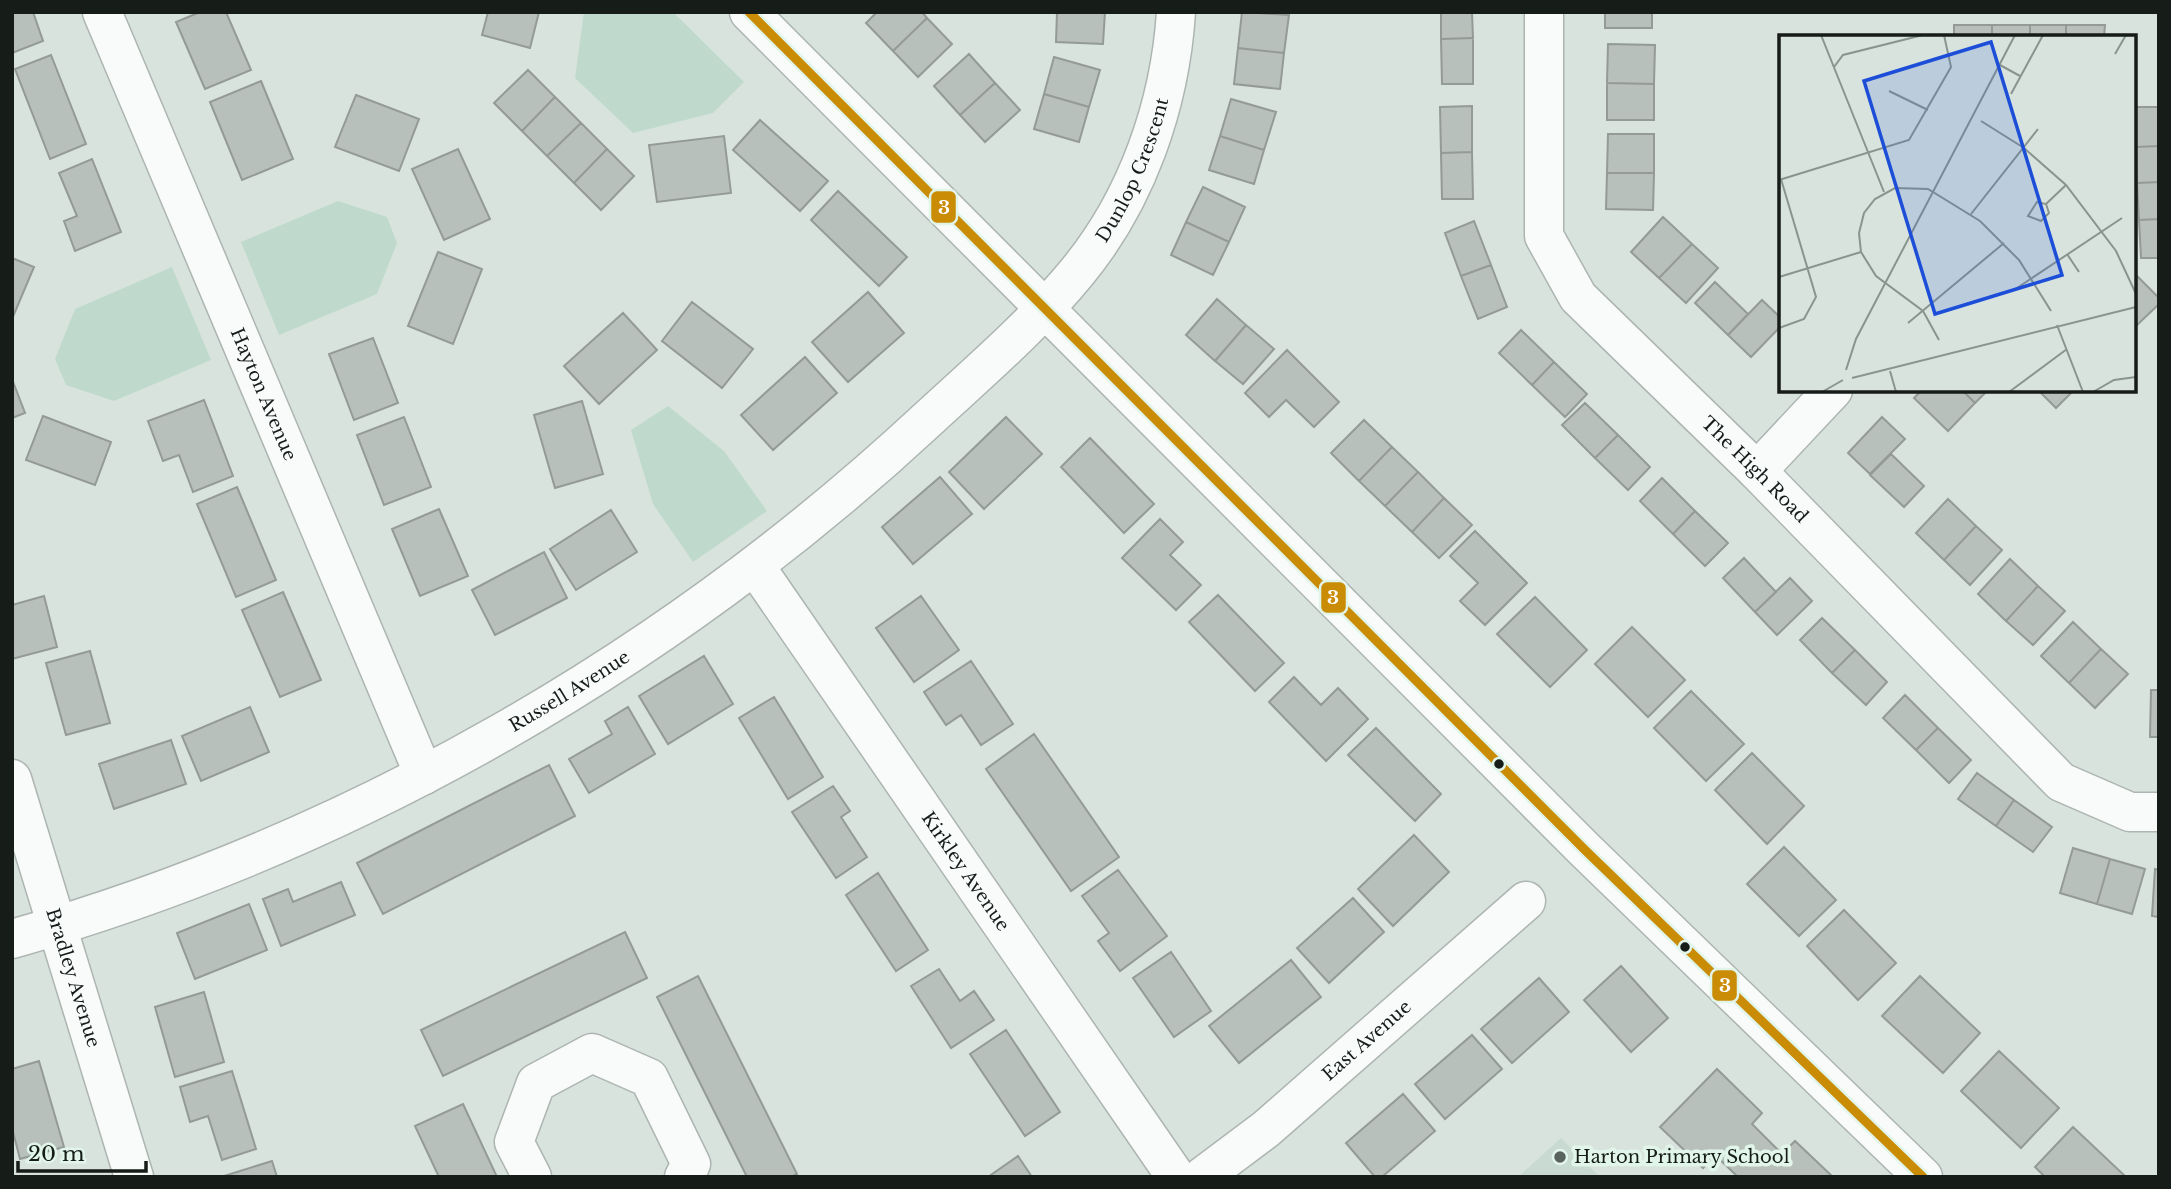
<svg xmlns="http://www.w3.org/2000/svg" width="2171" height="1189" viewBox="0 0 2171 1189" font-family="'Libre Baskerville',serif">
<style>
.built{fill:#c8dad1}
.green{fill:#bfdacd}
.building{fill:#b8c0bc;stroke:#939a97;stroke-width:2}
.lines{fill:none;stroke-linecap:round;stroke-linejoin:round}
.minor-casing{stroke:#adb5b1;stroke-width:41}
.minor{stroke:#f9fbfa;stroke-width:38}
.bus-1-casing{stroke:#e1f5eb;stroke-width:14}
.bus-1{stroke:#ca8b05;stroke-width:9}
.bus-dot{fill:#161d19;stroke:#e1f5eb;stroke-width:2.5}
.poi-dot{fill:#5a625e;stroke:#e1f5eb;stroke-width:2.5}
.labels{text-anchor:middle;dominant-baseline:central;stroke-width:7;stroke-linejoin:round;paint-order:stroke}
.street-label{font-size:18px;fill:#161d19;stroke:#e1f5eb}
.poi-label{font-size:18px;fill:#161d19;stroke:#e1f5eb;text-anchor:start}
.inset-road{fill:none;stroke:#8a948f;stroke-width:2}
.view{fill:#1d4ed8;fill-opacity:0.15;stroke:#1d4ed8;stroke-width:3.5}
.inset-edge{fill:none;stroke:#161d19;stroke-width:3.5}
.line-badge{stroke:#e1f5eb;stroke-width:2.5}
.badge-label{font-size:19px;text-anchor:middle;font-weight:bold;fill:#fff}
</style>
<rect width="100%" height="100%" fill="#d8e3de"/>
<path class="built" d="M1561 1138 1600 1177H1518Z"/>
<path class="green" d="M584 12H673L744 82 713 113 633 133 575 78Z
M338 201 387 217 397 243 377 294 279 335 241 242Z
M172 267 211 360 114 401 66 385 55 359 75 309Z
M668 406 724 451 767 511 693 562 653 504 631 430Z"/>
<path class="building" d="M12 12H33L43 41 12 53Z
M200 12H226L251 70 205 89 176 22Z
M488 12H539L530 48 482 35Z
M877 12H922L927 18 893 51 866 23Z
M1057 12H1105L1103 44 1056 42Z
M1242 12 1289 15 1284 53 1238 48Z
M1441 12H1472L1473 38 1441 39Z
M1605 12H1652V28H1605Z
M927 18 952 44 918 77 893 51Z
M1954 25H1992V37H1954Z
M1992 25H2030V37H1992Z
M2030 25H2066V37H2030Z
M2066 25H2105L2104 37H2066Z
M1473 38V84H1442L1441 39Z
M1608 44 1655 45 1654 84 1607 83Z
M1238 48 1284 53 1280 89 1234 84Z
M969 54 995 83 960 115 934 86Z
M51 55 86 144 50 159 15 69Z
M1054 57 1100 70 1089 107 1044 94Z
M528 70 555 97 522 131 494 103Z
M261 81 293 159 242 180 210 102Z
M995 83 1020 110 985 142 960 115Z
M1607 83 1654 84V120H1607Z
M1044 94 1089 107 1079 142 1034 129Z
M356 95 419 119 399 171 335 147Z
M555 97 581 123 547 156 522 131Z
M1231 99 1276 112 1264 150 1220 136Z
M1472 106V152L1441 153 1440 107Z
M2135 107H2159V146L2136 147Z
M760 120 828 181 800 211 733 150Z
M581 123 607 149 574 183 547 156Z
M1608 134H1654V173H1607Z
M724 136 731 193 657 202 649 145Z
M1220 136 1264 150 1254 184 1209 170Z
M2159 146V182L2137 183 2136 147Z
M458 149 490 219 444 240 412 169Z
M607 149 634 176 601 210 574 183Z
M1472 152 1473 199H1442L1441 153Z
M92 159 121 232 75 251 64 221 77 216 59 173Z
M1607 173H1654L1653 210 1606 209Z
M2159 182V219L2139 220 2137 183Z
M1203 187 1245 207 1229 242 1186 222Z
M838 191 907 257 879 286 811 220Z
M1663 217 1692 244 1659 278 1631 252Z
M2159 219V258H2141L2139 220Z
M1474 221 1491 265 1461 276 1445 233Z
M1186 222 1229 242 1213 275 1171 255Z
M1692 244 1718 268 1686 303 1659 278Z
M438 252 482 269 453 344 408 326Z
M12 258 34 267 12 319Z
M1491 265 1507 307 1478 319 1461 276Z
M2134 273 2159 298V304L2134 328Z
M1715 282 1748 314 1728 335 1695 303Z
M868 292 904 333 848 382 812 342Z
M1217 299 1246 325 1215 361 1186 335Z
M1762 300 1781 318V326L1751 357 1728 335Z
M692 302 753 349 722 388 662 341Z
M623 313 657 350 599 404 564 366Z
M1246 325 1274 349 1243 384 1215 361Z
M1521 330 1554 362 1532 385 1499 353Z
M373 338 398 403 354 420 329 354Z
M1287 350 1339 402 1314 427 1286 400 1269 417 1245 393Z
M805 357 837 393 773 450 741 415Z
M1554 362 1587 394 1565 417 1532 385Z
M12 379 25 413 12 418Z
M1922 390H1962L1975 403 1948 431 1914 398Z
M1962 390H1988L1975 403Z
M2038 390H2074L2056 408Z
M204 400 233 476 193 492 179 455 163 461 148 421Z
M582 401 603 474 555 488 534 415Z
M1585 403 1618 435 1595 458 1562 425Z
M43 416 111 442 95 485 26 460Z
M404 417 431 487 384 505 357 435Z
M1006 417 1042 454 984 509 949 472Z
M1882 417 1905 439 1870 474 1848 453Z
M1364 420 1392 447 1359 481 1331 453Z
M1618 435 1650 467 1628 490 1595 458Z
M1090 438 1154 504 1124 533 1061 467Z
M1392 447 1418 472 1385 506 1359 481Z
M1891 454 1924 486 1904 507 1870 475Z
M1418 472 1444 498 1412 532 1385 506Z
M940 477 972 514 913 564 882 527Z
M1662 478 1695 511 1673 534 1640 501Z
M237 487 276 580 236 597 197 504Z
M1444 498 1472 525 1439 558 1412 532Z
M1948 499 1976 526 1944 560 1916 533Z
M439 509 468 576 420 596 392 529Z
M611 510 637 552 576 590 550 549Z
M1695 511 1728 543 1705 566 1673 534Z
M1160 519 1183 542 1170 555 1201 585 1176 610 1122 558Z
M1976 526 2002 550 1970 585 1944 560Z
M1475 531 1527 583 1485 625 1460 601 1478 583 1450 556Z
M544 552 567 598 495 635 472 590Z
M1744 558 1776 592 1755 612 1723 578Z
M2010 559 2038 586 2006 621 1978 594Z
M1790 578 1812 601 1777 635 1755 612Z
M2038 586 2065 611 2033 645 2006 621Z
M283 592 321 680 280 697 242 610Z
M1218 595 1284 663 1255 691 1189 622Z
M44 596 57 647 12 659V605Z
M921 596 959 650 914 682 876 628Z
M1535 597 1587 650 1550 687 1497 634Z
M1822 618 1855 650 1832 673 1800 640Z
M2073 622 2101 649 2069 683 2041 656Z
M1632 627 1685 680 1648 717 1595 664Z
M2101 649 2128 674 2095 708 2069 683Z
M1855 650 1887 682 1866 705 1832 673Z
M90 651 110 723 66 735 46 663Z
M704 656 733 704 668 744 639 696Z
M971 661 1013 724 981 745 961 715 946 725 924 692Z
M1294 677 1321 705 1338 688 1368 719 1326 761 1269 702Z
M2151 690H2159V737H2150Z
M1691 691 1744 744 1706 781 1654 728Z
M1905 695 1938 728 1916 750 1883 718Z
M774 697 823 777 788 799 739 718Z
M250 707 269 752 201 781 182 736Z
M628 707 655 754 589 793 569 759 612 734 605 721Z
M1376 728 1441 794 1415 821 1348 755Z
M1938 728 1971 760 1949 783 1916 750Z
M1034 734 1119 857 1071 891 986 769Z
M171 740 186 784 114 809 99 764Z
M1752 753 1804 806 1767 844 1715 790Z
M549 765 575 816 383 914 357 863Z
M1977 773 2014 800 1996 826 1958 799Z
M833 786 850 811 841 817 867 857 836 878 792 812Z
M2014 800 2052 827 2033 852 1996 826Z
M1414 835 1449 872 1393 926 1358 889Z
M1784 847 1836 900 1799 936 1747 884Z
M2073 848 2110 859 2097 904 2060 893Z
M2110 859 2145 869 2132 914 2097 904Z
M2155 869 2159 870V917L2152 916Z
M1118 870 1167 936 1120 971 1098 941 1109 933 1082 896Z
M878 873 928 950 896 971 846 895Z
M341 882 355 915 281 946 263 899 288 889 293 902Z
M1353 898 1384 932 1329 983 1297 948Z
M249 904 267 950 195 979 177 933Z
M1844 910 1896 963 1858 1000 1807 946Z
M625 932 647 978 443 1076 421 1030Z
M1171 952 1211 1011 1174 1037 1133 978Z
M1291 960 1321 997 1239 1063 1209 1026Z
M1621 966 1668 1018 1631 1052 1584 1000Z
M939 969 960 1001 974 991 994 1020 951 1048 911 986Z
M698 976 797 1174 791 1177H747L657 997Z
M1920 976 1980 1033 1943 1073 1882 1016Z
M1539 978 1569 1012 1512 1063 1481 1029Z
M204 992 224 1062 175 1077 155 1007Z
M1006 1030 1060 1112 1025 1136 970 1054Z
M1472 1035 1502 1069 1445 1119 1415 1084Z
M1999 1051 2059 1108 2021 1148 1961 1091Z
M39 1061 64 1147 20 1159 12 1128V1069Z
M1717 1069 1762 1113 1752 1124 1782 1154 1795 1141 1833 1177H1738L1715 1155 1703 1168 1660 1127Z
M232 1071 256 1149 222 1160 208 1116 190 1122 180 1087Z
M1403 1094 1435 1131 1382 1177H1375L1346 1143Z
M463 1104 497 1177H439L415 1126Z
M2073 1127 2126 1177H2045L2035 1167Z
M1018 1156 1032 1177H988Z
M272 1161 277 1177H224V1176Z"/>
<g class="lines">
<defs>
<g id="minor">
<path id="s1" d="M102 12 424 775"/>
<path d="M749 12 1585 850 1923 1177"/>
<path id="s2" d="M1544 12V236L1578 297 1757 471 2061 782 2130 812H2159"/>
<path d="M1757 471 1833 390"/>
<path id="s3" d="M755 566 1176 1177"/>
<path id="s4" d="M12 779 134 1177"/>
<path id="s5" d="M12 939C353 842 669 660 928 419 979 372 1034 325 1078 271 1137 199 1170 105 1176 12"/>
<path d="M532 1177 514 1142 536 1083 592 1053 649 1078 691 1164 684 1177"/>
<path id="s6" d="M1202 1177 1266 1129 1526 901"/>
</g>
</defs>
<use href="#minor" class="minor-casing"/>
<use href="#minor" class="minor"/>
<defs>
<path id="bus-1" d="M749 12 1585 850 1923 1177"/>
</defs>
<use href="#bus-1" class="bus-1-casing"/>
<use href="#bus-1" class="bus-1"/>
</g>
<g class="bus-dot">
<circle cx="1499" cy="764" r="6"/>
<circle cx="1685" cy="947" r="6"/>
</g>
<circle class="poi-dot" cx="1560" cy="1157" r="7"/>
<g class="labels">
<g class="street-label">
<text stroke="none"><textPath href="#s5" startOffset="1390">Dunlop Crescent</textPath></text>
<text stroke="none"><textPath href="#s1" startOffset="415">Hayton Avenue</textPath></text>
<text stroke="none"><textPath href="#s2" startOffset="541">The High Road</textPath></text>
<text stroke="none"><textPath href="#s5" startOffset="612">Russell Avenue</textPath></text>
<text stroke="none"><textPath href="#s3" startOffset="371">Kirkley Avenue</textPath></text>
<text stroke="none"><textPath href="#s4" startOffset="208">Bradley Avenue</textPath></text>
<text stroke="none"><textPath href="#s6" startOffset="214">East Avenue</textPath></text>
</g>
<g class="poi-label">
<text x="1574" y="1157">Harton Primary School</text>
</g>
</g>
<g transform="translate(1779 35)">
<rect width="357" height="357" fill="#d8e3de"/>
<path class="inset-road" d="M42 0 105 157M336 19 347 0M221 30 241 41M55 32 64 20 144 0M110 56 149 75M232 59 264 0M202 86 245 113 287 150 337 216 357 259M0 145 130 105 172 32 165 0M258 167 267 169 270 178 262 186 249 181ZM267 169 287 150M192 179 259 94M288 219 300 237M0 242 82 217M235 255 343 183M129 288 225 208M278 290 304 357M0 293 25 284 37 262 2 144M160 305 144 276 97 241 82 217 80 198 85 178 96 164 116 153 149 154 201 186 240 225 272 276M67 335 77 304 236 0M111 336 117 357M73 343 357 272M43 357 64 345M230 357 288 314M314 357 335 345 357 342"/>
<path class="view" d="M212 7 283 240 156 279 85 46Z"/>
<rect width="357" height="357" class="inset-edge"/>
</g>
<g class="line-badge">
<rect x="930" y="190" width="27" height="34" rx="7" fill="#ca8b05"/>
<rect x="1320" y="581" width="27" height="33" rx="7" fill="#ca8b05"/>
<rect x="1711" y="969" width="27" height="33" rx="7" fill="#ca8b05"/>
</g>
<g class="badge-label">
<text x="944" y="214">3</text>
<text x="1333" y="604">3</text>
<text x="1725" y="992">3</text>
</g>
<rect width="2171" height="1189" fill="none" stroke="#161d19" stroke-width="28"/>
<path d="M18 1161v10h128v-10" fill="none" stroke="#161d19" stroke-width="3.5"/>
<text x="28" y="1161" font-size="21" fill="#161d19" stroke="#e1f5eb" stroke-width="5" paint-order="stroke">20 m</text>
</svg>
